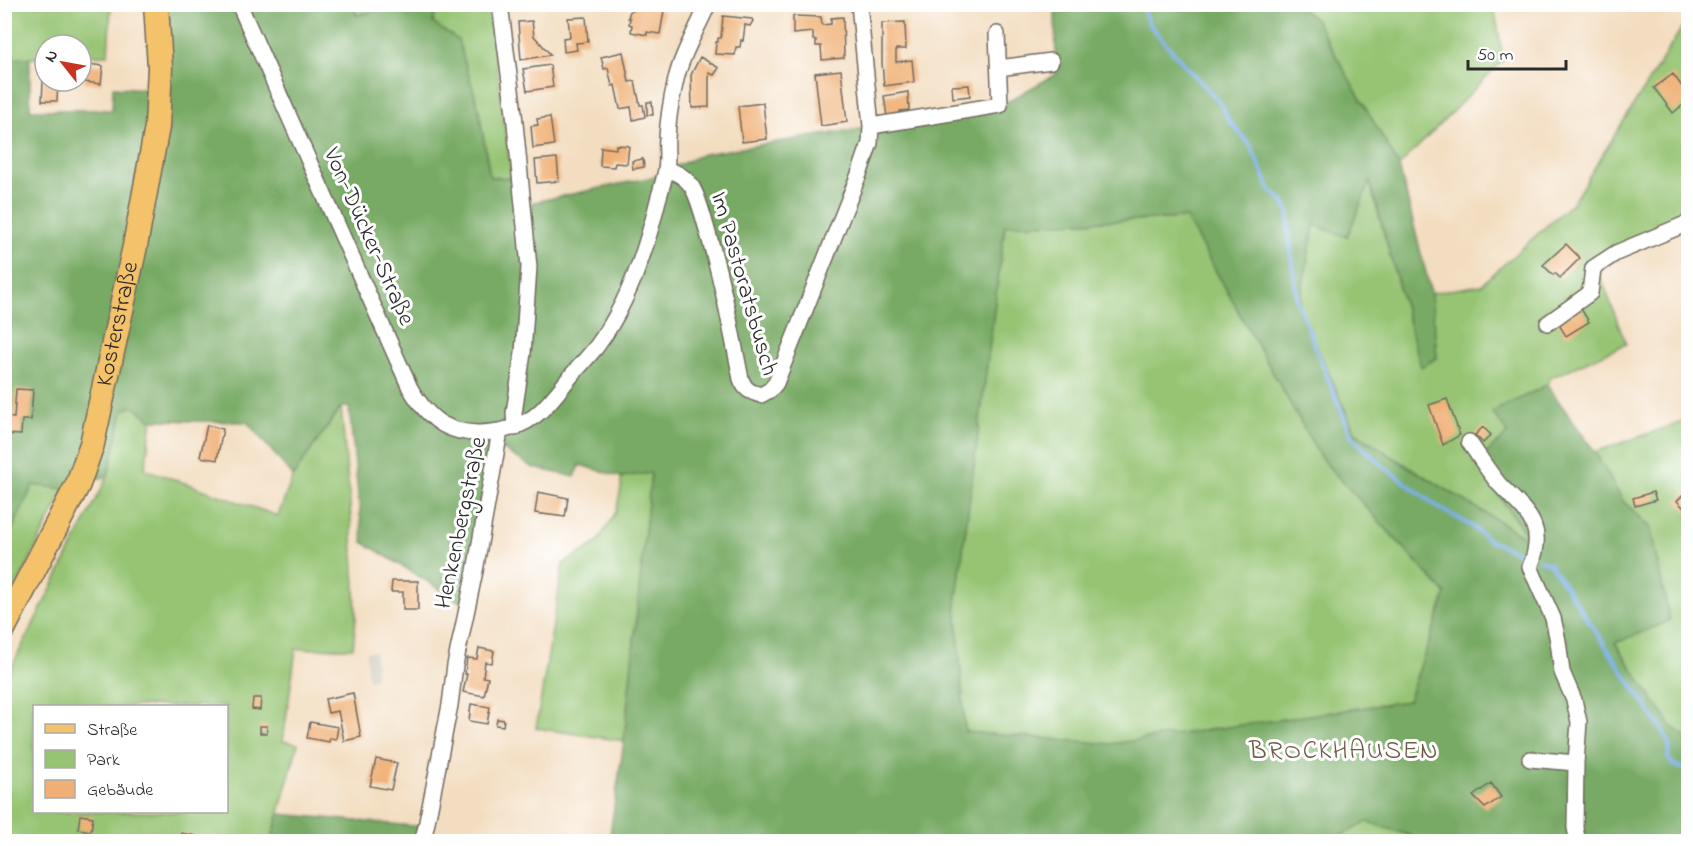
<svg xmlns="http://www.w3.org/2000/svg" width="1693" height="846" viewBox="0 0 1693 846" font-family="'Indie Flower',sans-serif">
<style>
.industrial{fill:#c8c4b8}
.green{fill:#96c473;stroke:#60784f;stroke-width:1.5;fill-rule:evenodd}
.forest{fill:#78aa65;stroke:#526a48;stroke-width:1.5;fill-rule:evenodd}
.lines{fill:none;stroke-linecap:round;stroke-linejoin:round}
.stream{stroke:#7eb0ea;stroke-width:4}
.building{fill:#f0b075}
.minor-casing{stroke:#71695f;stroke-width:18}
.primary-casing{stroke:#71695f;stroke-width:27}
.minor{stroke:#fff;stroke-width:15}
.primary{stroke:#f3c26a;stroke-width:24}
.labels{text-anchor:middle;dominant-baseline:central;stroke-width:6;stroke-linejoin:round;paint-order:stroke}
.street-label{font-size:24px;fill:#2b2b2b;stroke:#fff}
.neighbourhood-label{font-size:26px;letter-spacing:1.5px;fill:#705a45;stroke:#fff}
</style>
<rect width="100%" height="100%" fill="#fff"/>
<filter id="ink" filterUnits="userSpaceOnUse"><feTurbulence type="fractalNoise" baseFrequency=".0167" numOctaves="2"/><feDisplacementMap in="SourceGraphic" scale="12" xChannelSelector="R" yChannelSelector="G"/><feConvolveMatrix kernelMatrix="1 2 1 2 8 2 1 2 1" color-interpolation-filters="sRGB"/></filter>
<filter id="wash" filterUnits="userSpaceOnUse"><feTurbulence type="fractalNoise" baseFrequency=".008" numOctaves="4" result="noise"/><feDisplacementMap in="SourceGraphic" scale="24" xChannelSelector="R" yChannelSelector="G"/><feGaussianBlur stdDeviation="1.35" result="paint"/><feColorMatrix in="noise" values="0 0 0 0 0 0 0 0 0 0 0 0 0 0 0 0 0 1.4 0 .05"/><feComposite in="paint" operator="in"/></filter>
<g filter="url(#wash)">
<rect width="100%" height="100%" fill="#f3ddc0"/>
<path class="industrial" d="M375 651 376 679 368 680 366 652Z"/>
<path class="green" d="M354 4 402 5 356 15Z
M4 5H111L108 55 81 56V45H45V58L5 59Z
M437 5H488L512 178 490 177 478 106 458 41 432 23Z
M1296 5H1494L1503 60 1399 166 1315 19Z
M1688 18V227L1616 258 1599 272 1626 344 1550 378 1547 385 1493 412 1508 433 1533 542 1399 461 1355 433 1299 307 1314 224 1369 180 1421 366 1437 358 1431 293 1481 285 1573 202Z
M1186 218 1321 458 1446 594 1408 701 1111 744 965 732 956 604 1005 224Z
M133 406 152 420 145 469 278 516 293 476 341 407 350 505 355 586 356 618 353 648 296 649 283 741 298 744 271 841H5L4 682 108 476 123 410ZM34 706H226V812H34Z
M1688 420V739L1671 726 1615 643 1669 621 1650 527 1623 501 1595 452Z
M651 473 624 741 536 728 563 564 597 543 616 512 621 488V477Z
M33 485 65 489 5 609V545Z
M1367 821 1409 835 1416 841 1328 842Z"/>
<path class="forest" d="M149 5H354L356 15 402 5H437L433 23 458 40 478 106 490 177 512 178 520 205 653 177 703 154 998 107 1056 74 1055 5H1296L1315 19 1399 166 1431 293 1437 358 1421 367 1370 181 1347 237 1314 225 1299 307 1355 432 1399 461 1531 541 1476 463 1508 433 1492 412 1547 385 1595 452 1623 501 1650 527 1670 621 1615 643 1671 726 1688 739V841H1416L1409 835 1368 822 1328 842 609 841 624 741 651 473 621 477 580 465 575 477 534 468 492 443 464 604 363 542 349 407H341L293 476 247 422 152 420 133 406 123 410 108 476 65 489 33 485 5 545V59L30 58V110H112L113 87 150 89ZM1186 218 1321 458 1446 594 1408 701 1111 744 965 732 956 604 1005 225Z
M279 814 424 827 420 841 271 842Z"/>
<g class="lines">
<path class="stream" d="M1141 4 1149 24 1188 69 1220 102 1229 121 1251 146 1270 190 1283 201 1289 213 1288 230 1298 304 1352 437 1382 465 1439 508 1472 526 1488 540 1520 553
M1540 560 1550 564 1664 732 1670 747 1668 758 1673 765 1688 770"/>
</g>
<g id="blocks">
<path class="building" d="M879 4H898L899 7 879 8Z
M634 5 664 11 660 34 647 32V35L631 32 632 25 629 24 630 18H628L630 11H633Z
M729 5H740V9L729 8Z
M723 16 752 19 753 21 750 26 745 25 743 41 741 40 740 47H736L735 55 715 54 716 42H718V38H721Z
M793 16 821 17 822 25 831 24V18L843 17 844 58 822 60 821 46H816V40H813V32L793 34Z
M586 17 588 42 576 43 577 50 564 52 563 38 570 37 568 18Z
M532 21 534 36 551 55 521 60 518 22Z
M905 22 906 49H896V62L912 60 914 82 884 86 882 63V23Z
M623 52 629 82 635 81 640 105H643L645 117 633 120 631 107 620 109 615 85 612 86 608 68 604 69 601 57Z
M700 57 719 68 714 75 709 73V107L692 108 691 75Z
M87 64 103 66 101 84 84 82Z
M550 65 553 87 527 91 523 69Z
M841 70 847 122 821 126 815 73Z
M1673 74 1688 95V101L1673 113 1654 88Z
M43 81H58L57 101H42Z
M969 85 970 96 953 98 952 86Z
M908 92 909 110 900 111V116L887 117 884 96Z
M647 102H652L653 115H647Z
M763 103 767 139 742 142 738 106Z
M550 117 554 145 533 148 531 126 538 125 537 119Z
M616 145 629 146 627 164 615 163 614 167 600 166 601 147 616 149Z
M557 158 559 181 537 183 535 160Z
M643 159 644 167 633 169 632 161Z
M1566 244 1580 258 1560 278 1555 273 1553 275 1543 265Z
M1580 307 1589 322 1566 336 1558 323Z
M16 389 33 390 31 420H22L21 435 6 434 8 417 14 418Z
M1447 399 1460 435 1443 445 1429 405Z
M207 425 223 429 217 460 200 457Z
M1483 427 1491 435 1483 443 1475 435Z
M1688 490V512L1677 501Z
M538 492 568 498 565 517 535 513Z
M1653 492 1656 500 1635 506 1633 498Z
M392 581H418V610H403V592H391Z
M479 648 494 651 492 663 485 662 483 677 488 678 484 696 463 692 467 674H465L467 658 477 659Z
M353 693 361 737 344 741 338 711 328 713 325 699Z
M253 698H261L260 710 252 709Z
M471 704 490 707 487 724 469 721Z
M497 719 504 720 503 726 496 725Z
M310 722 338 727 336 739 330 738 329 742 307 738Z
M260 726H267V733H260Z
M376 759 397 763 391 790 370 786Z
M1491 783 1501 797 1485 808 1473 796Z
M80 815 93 817 91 831 78 829Z
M181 833 197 836 196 842H179Z"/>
</g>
</g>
<g filter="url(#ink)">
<use href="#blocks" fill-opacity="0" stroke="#71695f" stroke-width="1.5"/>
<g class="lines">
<defs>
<path id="minor" d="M239 4 410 388C430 422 451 437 492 432 533 427 545 408 570 377 579 367 588 357 597 346 628 304 646 251 658 200 661 190 664 180 666 170 668 159 666 148 667 138 668 120 671 101 675 84 680 57 697 30 708 4
M500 4 514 113 529 267 523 353 514 413 515 428
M999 68 1051 61
M871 126 1000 105 997 34
M666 169C676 172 686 177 692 187 699 199 703 216 707 230 722 279 731 329 741 379 745 390 750 392 761 395L770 390 776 383 861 169 870 143 871 126 859 4
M1548 323 1590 293 1593 268 1616 253 1688 223
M1469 442C1479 456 1488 471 1499 484 1525 512 1548 524 1530 567L1553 618 1558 641 1562 672 1574 700 1579 722 1576 763
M1530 759 1576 763 1575 828 1578 842
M422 842 426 827 450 705 455 665 475 571 500 431"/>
<g id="primary">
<path id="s1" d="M4 627 78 484 92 444 135 246 157 127 160 67 156 4"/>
</g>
</defs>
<use href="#minor" class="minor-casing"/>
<use href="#primary" class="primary-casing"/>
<use href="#minor" class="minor"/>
<use href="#primary" class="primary"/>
</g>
</g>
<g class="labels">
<g class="street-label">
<text transform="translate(368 237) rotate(66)">Von-Dücker-Straße</text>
<text transform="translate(743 284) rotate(74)">Im Pastoratsbusch</text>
<text stroke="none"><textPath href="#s1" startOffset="326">Kosterstraße</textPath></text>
<text transform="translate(462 523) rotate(-78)">Henkenbergstraße</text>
</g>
<g class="neighbourhood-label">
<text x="1344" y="752">BROCKHAUSEN</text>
</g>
</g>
<rect width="1693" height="846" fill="none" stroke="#fff" stroke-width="24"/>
<rect x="33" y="705" width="195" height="108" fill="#ffffff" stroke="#aaaaaa" stroke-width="1.5"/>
<rect x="45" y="724" width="30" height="9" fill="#f3c26a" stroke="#aaaaaa" stroke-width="1.5"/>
<text x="87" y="735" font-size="18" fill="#2b2b2b">Straße</text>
<rect x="45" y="750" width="30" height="18" fill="#96c473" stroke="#aaaaaa" stroke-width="1.5"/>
<text x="87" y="765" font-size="18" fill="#2b2b2b">Park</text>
<rect x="45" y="780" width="30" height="18" fill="#f0b075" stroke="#aaaaaa" stroke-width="1.5"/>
<text x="87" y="795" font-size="18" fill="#2b2b2b">Gebäude</text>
<g transform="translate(63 63) rotate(301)"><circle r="28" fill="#ffffff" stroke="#aaaaaa" stroke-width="1.5"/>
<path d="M0-4.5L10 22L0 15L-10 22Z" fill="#c8321e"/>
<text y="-9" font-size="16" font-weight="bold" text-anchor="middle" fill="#2b2b2b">N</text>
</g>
<path d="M1468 60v9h98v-9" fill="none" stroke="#2b2b2b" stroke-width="3"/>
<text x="1477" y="60" font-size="18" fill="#2b2b2b" stroke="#ffffff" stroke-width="4.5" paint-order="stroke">50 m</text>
</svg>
